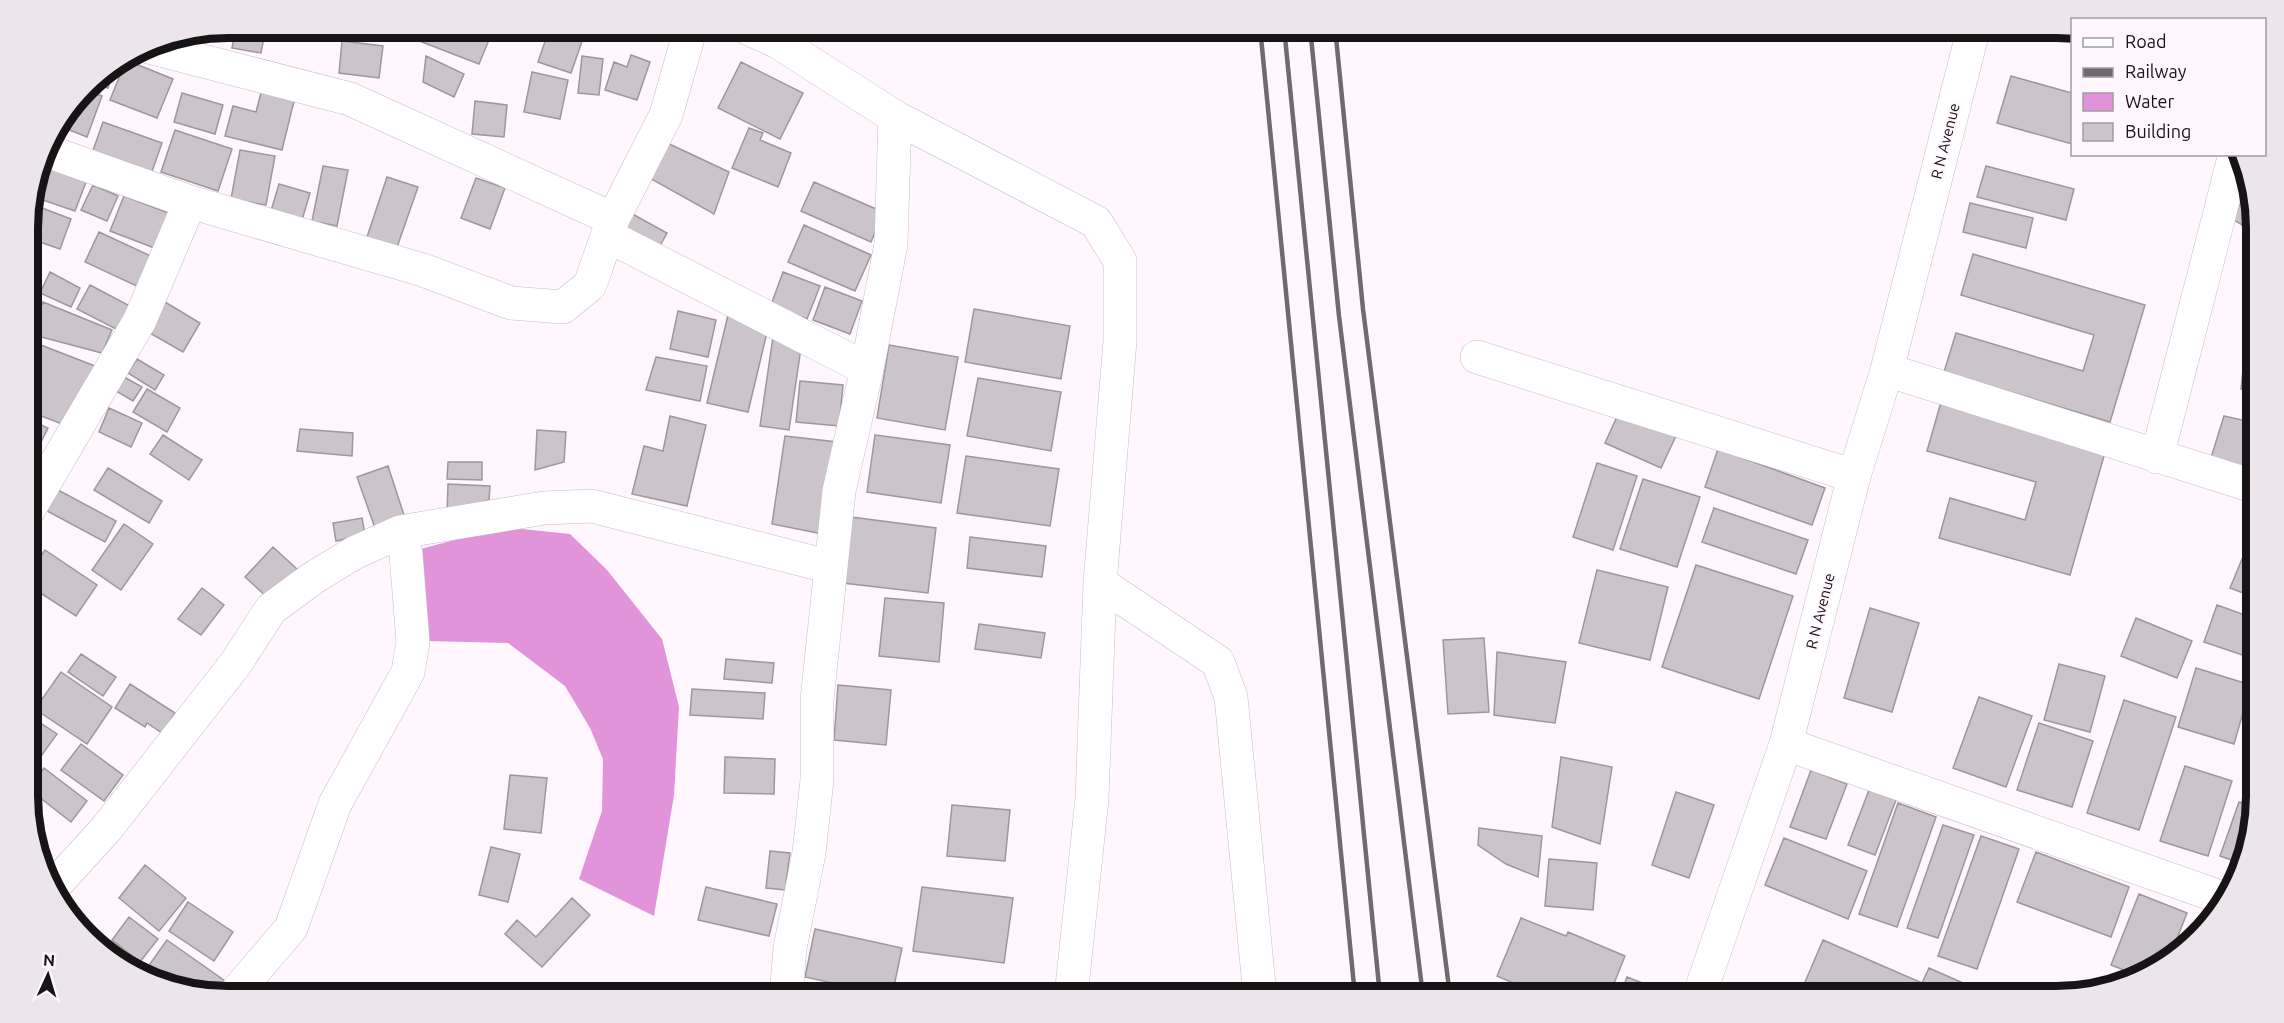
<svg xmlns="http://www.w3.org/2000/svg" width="2284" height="1023" viewBox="0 0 2284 1023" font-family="Ubuntu,sans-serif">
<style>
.water{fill:#e194da}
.building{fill:#cbc4ca;stroke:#9e979d;stroke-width:1.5}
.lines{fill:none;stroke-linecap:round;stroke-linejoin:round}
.minor-casing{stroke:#c6bfc5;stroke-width:34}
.tertiary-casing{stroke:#c6bfc5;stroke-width:34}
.primary-casing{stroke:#c6bfc5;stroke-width:34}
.minor{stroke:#fff;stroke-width:33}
.tertiary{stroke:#fff;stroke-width:33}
.primary{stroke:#fff;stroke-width:33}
.rail{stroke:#6f6a6e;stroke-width:4.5}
.labels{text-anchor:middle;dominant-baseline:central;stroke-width:4.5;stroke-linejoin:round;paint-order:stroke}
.street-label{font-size:15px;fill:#171416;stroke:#fff7fd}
.rim{fill:none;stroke:#171416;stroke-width:8}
</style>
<rect width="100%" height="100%" fill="#fff7fd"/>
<path class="water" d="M503 527 570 534 607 570 662 639 679 707 674 795 654 916 579 879 602 811 603 759 590 728 565 686 508 643 426 641 417 550Z"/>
<path class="building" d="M236 27H266L261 53 232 48Z
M344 27H409L408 40 344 31Z
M428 27H472L491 35 479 64 422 42Z
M550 27H587L571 73 538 62Z
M620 27H635L632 33Z
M342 41 383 46 379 78 339 73Z
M631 55 650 62 637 100 605 90 614 62 627 67Z
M426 56 464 74 454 97 423 82Z
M582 56 603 59 599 95 578 93Z
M126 60 173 79 157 118 110 100Z
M741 62 803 93 780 139 718 108Z
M115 64 108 88 90 83 95 77Z
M532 72 568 80 560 119 524 112Z
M2011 76 2072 93V144L1997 123Z
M85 89 102 96 87 137 62 127 69 111Z
M262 89 295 97 282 150 225 136 233 106 256 112Z
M182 93 223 105 215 134 174 122Z
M475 101 507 105 504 137 472 134Z
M103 122 162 143 150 177 91 156Z
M749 128 763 133 760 140 791 153 778 187 732 168Z
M175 130 232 149 218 191 161 172Z
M663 141 729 172 714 214 646 176Z
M240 150 275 156 266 205 231 199Z
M323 166 348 170 337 226 312 221Z
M1986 166 2074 189 2066 220 1977 197Z
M48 168 86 182 75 211 37 198Z
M387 177 418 187 396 250 366 240Z
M476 178 505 188 490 229 461 218Z
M2247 181 2255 201V233L2234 220Z
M814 182 883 212 871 242 801 211Z
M279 184 310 193 302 220 271 211Z
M93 185 118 196 107 221 81 210Z
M124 196 171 214 157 249 110 231Z
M1970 203 2033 218 2026 248 1963 232Z
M42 208 71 219 60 249 31 239Z
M627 211 667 233 656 253 616 232Z
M804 225 871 255 855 291 788 262Z
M99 232 155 258 141 288 85 262Z
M1973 254 2145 305 2110 422 1944 372 1956 333 2083 371 2094 335 1961 295Z
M50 272 80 288 71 307 40 293Z
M783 272 820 286 807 319 771 305Z
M28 278 34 280 28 298Z
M90 285 130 306 118 330 77 309Z
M825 287 862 301 850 334 813 320Z
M43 302 112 330 102 353 30 334Z
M165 302 200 323 183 352 148 332Z
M974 309 1070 326 1061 379 965 362Z
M678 311 716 320 708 357 670 349Z
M728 315 769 324 748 412 707 403Z
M773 337 802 341 789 430 760 426Z
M28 340 95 366 70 427 28 411Z
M889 345 958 357 945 430 877 418Z
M2245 350 2256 351V391L2241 389Z
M656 357 707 366 700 401 646 390Z
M137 359 164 375 155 390 128 373Z
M124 377 142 387 133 401 116 391Z
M978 378 1061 392 1051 451 967 436Z
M800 381 843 385 839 426 796 422Z
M147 389 180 408 167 432 133 412Z
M1941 402 2106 449 2070 575 1939 538 1950 498 2025 520 2036 482 1927 451Z
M109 408 142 423 131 447 99 432Z
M1620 410 1677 434 1661 468 1605 443Z
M670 416 706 425 687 506 632 494 644 446 663 451Z
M2224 416 2256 423V469L2210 461Z
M28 419 48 428 34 456 28 454Z
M300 429 353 433 352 456 297 451Z
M537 430 566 432 564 462 535 470Z
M163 435 202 460 189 480 150 454Z
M875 435 950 445 941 503 867 492Z
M785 436 837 442 823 534 772 524Z
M1718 449 1825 488 1812 525 1705 487Z
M966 456 1059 469 1050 526 957 513Z
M448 462H482V480L447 479Z
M1597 463 1637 476 1613 550 1573 537Z
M388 466 405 518 375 528 357 477Z
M108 468 162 501 149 523 94 490Z
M1643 479 1700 497 1677 567 1620 549Z
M448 484 490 486 489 500 447 514Z
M58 490 116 521 105 542 47 511Z
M1714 508 1808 540 1796 574 1702 542Z
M851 517 936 528 928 593 843 583Z
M362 518 365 535 336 541 333 523Z
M124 524 153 544 121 590 92 570Z
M970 537 1046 546 1042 577 967 568Z
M273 547 297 569 268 598 245 577Z
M45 550 97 585 76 616 28 585V575Z
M2242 559 2256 565V598L2230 588Z
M1696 565 1793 596 1759 699 1662 667Z
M1597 570 1668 587 1650 660 1579 643Z
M202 588 224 605 201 635 178 619Z
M885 598 944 603 939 662 879 656Z
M2217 605 2256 619 2257 660 2204 642Z
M1870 608 1919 623 1892 712 1844 698Z
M2136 618 2192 641 2177 678 2121 656Z
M979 624 1045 633 1041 658 975 649Z
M1484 638 1489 712 1448 714 1443 640Z
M1497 652 1566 662 1555 723 1494 715Z
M81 654 116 677 103 696 68 672Z
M726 659 774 663 772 683 724 679Z
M2059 664 2105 676 2090 732 2044 720Z
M2196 668 2251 685 2234 744 2178 727Z
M61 672 112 707 87 744 35 709Z
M130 684 175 713 162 733 147 723 145 727 115 708Z
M838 685 891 690 886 745 834 740Z
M692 689 765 693 763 719 690 715Z
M1979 697 2032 716 2006 787 1953 768Z
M2124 700 2176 717 2139 830 2087 813Z
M36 720 57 734 29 773V730Z
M2039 723 2093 741 2072 807 2017 790Z
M81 744 123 775 104 801 61 770Z
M725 757 775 759 774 794 724 793Z
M1561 757 1612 767 1600 844 1552 827Z
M2185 766 2232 781 2208 856 2160 841Z
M44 768 87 801 71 822 29 789Z
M1811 770 1847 784 1826 839 1790 827Z
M510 775 547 778 541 833 504 829Z
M1869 790 1896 800 1875 855 1848 845Z
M1676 792 1714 805 1689 878 1652 865Z
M2239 802 2255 807 2243 864 2220 856Z
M1898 803 1936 817 1897 927 1859 914Z
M952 805 1010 810 1005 861 947 856Z
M1943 825 1974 835 1938 938 1907 928Z
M1479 828 1542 836 1538 877 1506 864 1478 845Z
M1981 836 2019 849 1977 969 1938 956Z
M1784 838 1867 871 1848 919 1765 885Z
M491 847 520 854 508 902 479 895Z
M770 851 790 853 785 890 766 888Z
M2036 852 2129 887 2111 937 2017 902Z
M1549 859 1597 863 1593 910 1545 906Z
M145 865 186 898 159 931 119 898Z
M706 887 777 904 769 936 698 920Z
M922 887 1013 898 1004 963 913 951Z
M2139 894 2187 913 2168 962 2134 974 2111 965Z
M572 898 590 915 542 967 505 934 517 920 536 937Z
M188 902 233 932 214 961 169 931Z
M129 917 158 939 140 962 112 940Z
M1521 918 1566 936 1568 932 1625 956 1609 996H1544L1497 976Z
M2203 919 2211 922 2196 936Z
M815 929 902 948 892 996 805 977Z
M167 940 225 981 216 994 150 981 142 975Z
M1823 940 1922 983 1929 968 1963 983 1957 996H1799Z
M1627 977 1663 991 1661 996H1620Z
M584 990 595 996H580Z"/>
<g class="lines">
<defs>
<path id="minor" d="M145 46 350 99 613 219
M44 150 190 202
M608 236 867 369
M1477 357 1854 476
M1887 370 2256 487
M2157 457 2235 154
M28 511 140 320 190 202 423 270 511 303 563 307 590 285 613 219 666 115 691 27
M55 885 107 828 236 663 271 609 313 578 354 553 400 532 544 508 592 506 831 567
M233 996 291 928 335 804 408 672 413 642 406 554 400 532
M786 996 790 948 809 853 817 780V700L839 491 867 369 891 244 895 117
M1699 996 1786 744"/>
<path id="tertiary" d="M745 27 778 42 895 117 1096 222 1120 261V341L1100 583 1092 799 1071 996
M1100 583 1218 662 1231 697 1260 996"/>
<path id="primary" d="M1974 27 1887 370 1854 476 1786 744 2226 899"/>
</defs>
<use href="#minor" class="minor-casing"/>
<use href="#tertiary" class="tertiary-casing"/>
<use href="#primary" class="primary-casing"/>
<use href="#minor" class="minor"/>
<use href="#tertiary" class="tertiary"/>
<use href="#primary" class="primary"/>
<path class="rail" d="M1260 27 1355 996
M1284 27 1380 996
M1310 27 1339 316 1423 996
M1335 27 1363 309 1450 996"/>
</g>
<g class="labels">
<g class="street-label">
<text transform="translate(1945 141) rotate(-76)">R N Avenue</text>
<text transform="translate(1820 611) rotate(-76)">R N Avenue</text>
</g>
</g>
<path d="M0 0H2284V1023H0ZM228 38H2056A190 190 0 0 1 2246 228V796A190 190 0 0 1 2056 986H228A190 190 0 0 1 38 796V228A190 190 0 0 1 228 38Z" fill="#ece5eb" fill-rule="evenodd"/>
<path class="rim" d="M228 38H2056A190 190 0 0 1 2246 228V796A190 190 0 0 1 2056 986H228A190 190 0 0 1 38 796V228A190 190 0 0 1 228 38Z"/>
<rect x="2071" y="18" width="195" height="138" fill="#fff7fd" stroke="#a29ca1" stroke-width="1.5"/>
<rect x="2083" y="38" width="30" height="9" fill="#ffffff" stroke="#a29ca1" stroke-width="1.5"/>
<text x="2125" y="48" font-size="18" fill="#171416">Road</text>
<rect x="2083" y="68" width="30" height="9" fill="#6f6a6e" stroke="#a29ca1" stroke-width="1.5"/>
<text x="2125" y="78" font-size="18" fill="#171416">Railway</text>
<rect x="2083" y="93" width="30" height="18" fill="#e194da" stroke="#a29ca1" stroke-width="1.5"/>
<text x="2125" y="108" font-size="18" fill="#171416">Water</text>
<rect x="2083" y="123" width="30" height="18" fill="#cbc4ca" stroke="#a29ca1" stroke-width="1.5"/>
<text x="2125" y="138" font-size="18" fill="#171416">Building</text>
<g transform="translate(48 975) rotate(4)" stroke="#fff7fd" stroke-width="4.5" paint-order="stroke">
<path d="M0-4.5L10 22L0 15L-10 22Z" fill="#171416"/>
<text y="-9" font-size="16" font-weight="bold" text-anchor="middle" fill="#171416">N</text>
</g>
</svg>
